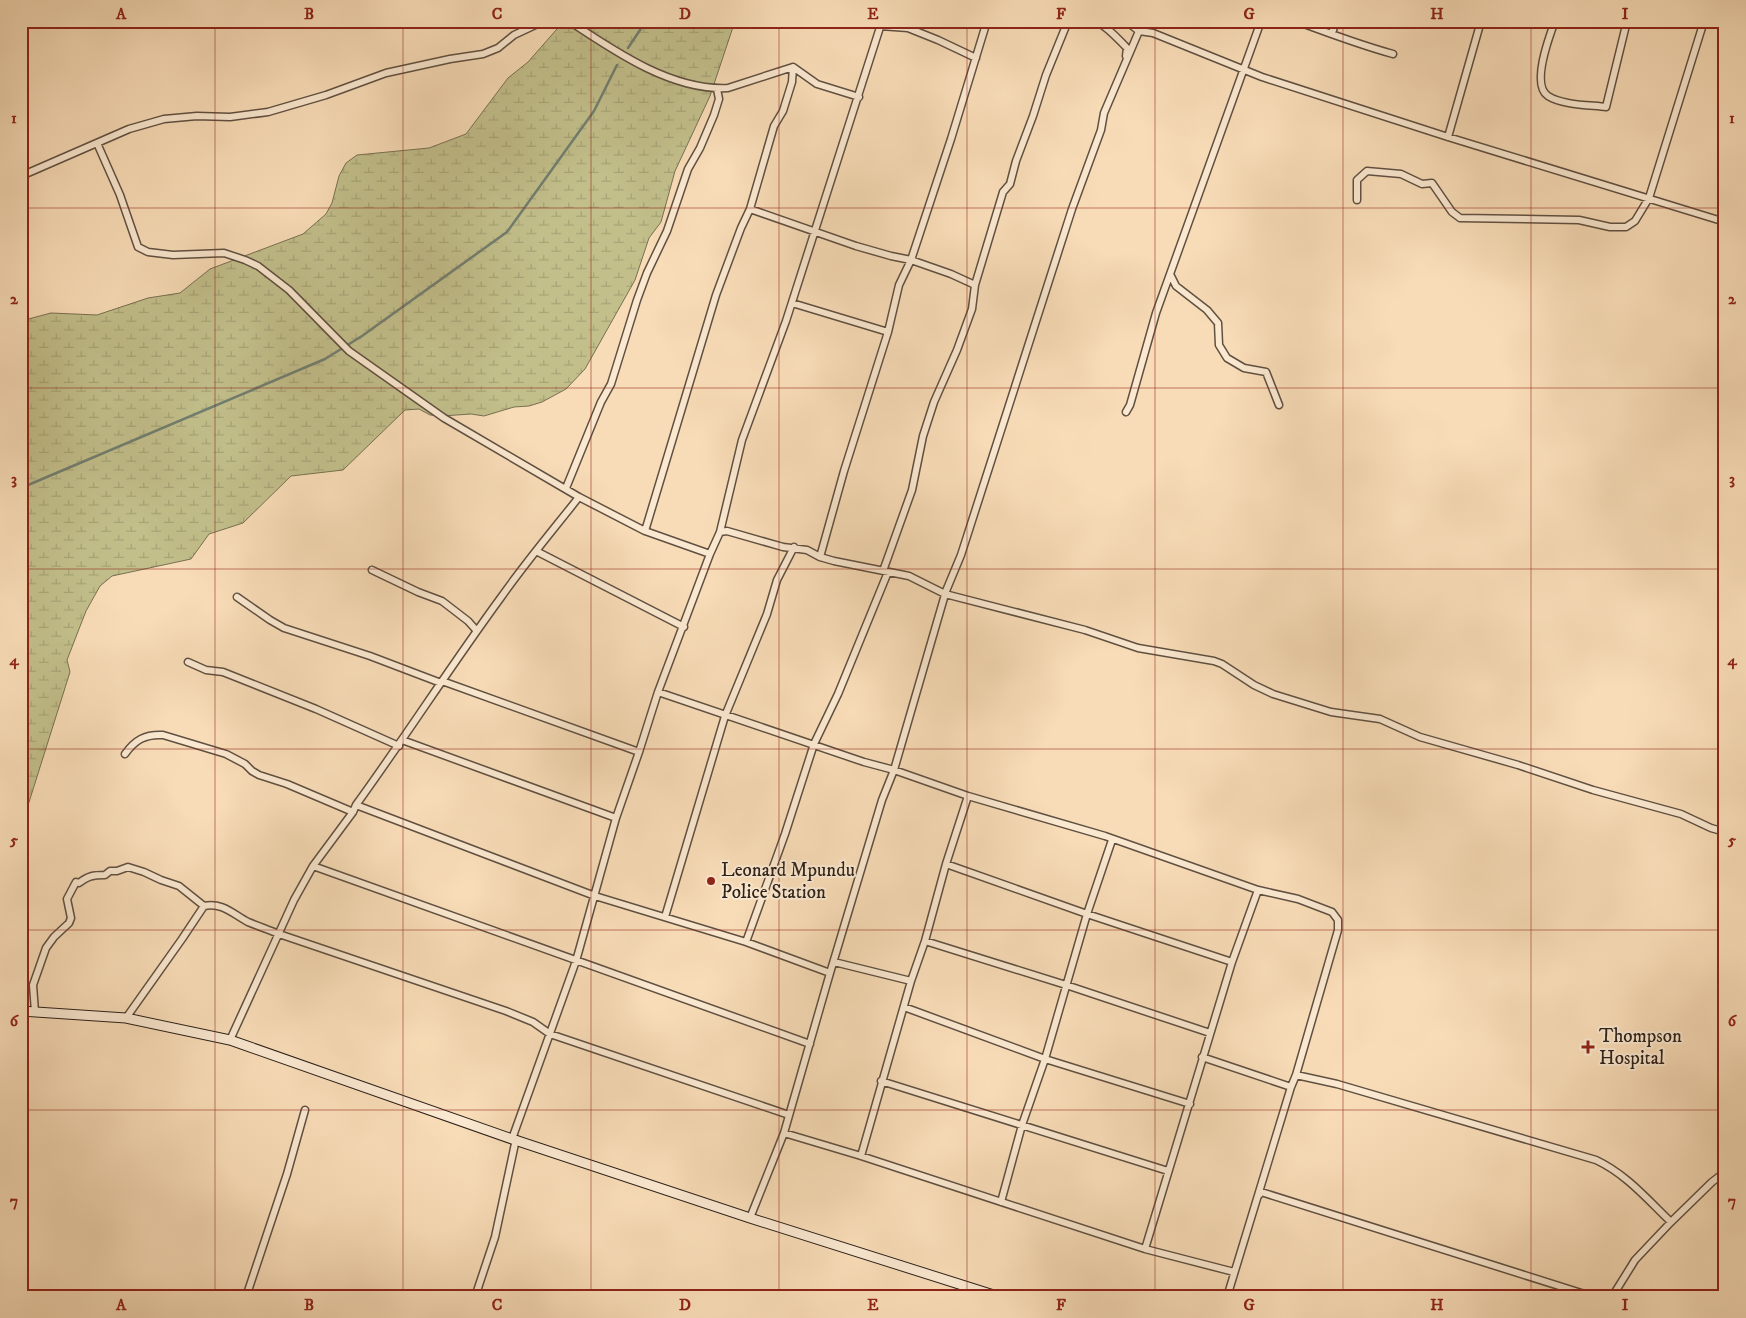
<svg xmlns="http://www.w3.org/2000/svg" width="1746" height="1318" viewBox="0 0 1746 1318" font-family="'IM FELL DW Pica',serif">
<style>
.wetland{fill:url(#wetland-marsh);stroke:#787052}
.lines{fill:none;stroke-linecap:round;stroke-linejoin:round}
.stream{stroke:#717e70;stroke-width:2.5}
.street-casing{stroke:#605041;stroke-width:9}
.secondary-casing{stroke:#2e221a;stroke-width:11}
.street{stroke:#fae8d0;stroke-width:6}
.secondary{stroke:#fae8d0;stroke-width:9}
.grid{fill:none;stroke:#8f2418;stroke-width:1;stroke-opacity:0.55}
.poi-dot{fill:#8f2418;stroke:#fae8d0;stroke-width:2}
.labels{text-anchor:middle;dominant-baseline:central;stroke-width:4;stroke-linejoin:round;paint-order:stroke}
.poi-label{font-size:19px;fill:#2e221a;stroke:#fae8d0;text-anchor:start}
.neatline{fill:none;stroke:#8f2418;stroke-width:2}
.grid-label{font-size:16px;text-anchor:middle;font-weight:bold;fill:#8f2418}
</style>
<defs>
<pattern id="wetland-marsh" width="20" height="14" patternUnits="userSpaceOnUse" patternTransform="scale(1.25)"><rect width="20" height="14" fill="#c2bf8b"/><path d="M1 5h8M5 5V1M11 12h8M15 12V8" fill="none" stroke="#a7a477"/></pattern>
</defs>
<rect width="100%" height="100%" fill="#f8dcb7"/>
<filter id="stains"><feTurbulence type="fractalNoise" baseFrequency=".004" numOctaves="4"/><feColorMatrix values="0 0 0 0 .2 0 0 0 0 .09 0 0 0 0 .02 0 0 0 .5 -.17"/></filter>
<radialGradient id="worn" r=".72"><stop offset=".6" stop-color="#630" stop-opacity="0"/><stop offset="1" stop-color="#630" stop-opacity=".3"/></radialGradient>
<path class="wetland" d="M564 21H735L710 96 675 171 661 222 649 238 635 280 585 369 566 389 542 402 529 406 514 407 484 416 471 414 442 416 430 415 419 409 405 410 343 470 291 476 243 523 209 534 191 559 112 576 100 586 86 611 67 660 70 672 24 818 21 839V321L51 313 97 315 148 298 180 293 210 269 303 234 326 214 332 203 339 176 346 163 357 155 429 148 466 134 508 78 528 62Z"/>
<g class="lines">
<path class="stream" d="M628 48 646 21
M21 488 325 359 362 336 507 232 594 111 617 65"/>
<defs>
<path id="street" d="M569 21C614 51 672 91 728 88L793 67 817 84 859 97
M1096 21C1109 28 1117 38 1127 48L1126 56
M1126 21 1139 31 1153 33 1262 77 1448 137 1725 222
M1296 21C1328 33 1360 45 1393 54
M1555 21C1549 37 1531 85 1548 96 1562 105 1589 105 1606 107L1627 21
M880 26 908 28 938 40 976 58
M1332 33 1336 21
M1448 137 1481 21
M97 143 120 195 138 247 148 252 173 255 224 253 245 260 258 266 289 290 349 351 444 418 579 497 645 531 710 554
M21 176 129 129 164 119 197 116 230 117 268 112 326 95 386 73 450 59 483 54 498 48 514 35 544 21
M1357 200V180L1367 171 1401 174 1422 184 1432 183 1452 212 1460 218 1579 220 1610 227H1626L1635 221 1649 198 1704 21
M750 209 774 126 783 111 792 82 793 67
M1171 276 1176 286 1207 310 1218 323 1219 345 1227 358 1244 368 1266 372 1279 405
M975 285 1003 192 1010 184 1016 161 1033 116 1046 75 1068 21
M792 303 888 332
M1126 412 1130 405 1156 313 1261 21
M566 488 601 402 611 384 637 300 647 273 667 231 688 169 700 148 714 115 719 99 717 89
M645 531 716 295 741 228 750 209 856 246 891 256 911 260 951 274 975 285 972 309 957 350 934 402 923 436 912 490 883 571
M720 532 742 440 786 321 882 21
M536 551 684 627
M820 557 844 471 888 332 899 285 911 260 951 139 987 21
M372 570 418 592 442 601 468 621 477 631
M237 597 270 620 284 628 370 656 441 683
M188 662 206 670 223 672 316 709 399 746
M442 681 639 752
M658 692 864 762 894 770 968 796 1105 836 1258 890 1298 899 1332 912 1338 920V930L1296 1075 1291 1087 1227 1297
M402 740 616 818
M125 754C135 740 145 734 163 735L226 754 245 764 252 771 259 775 287 784 353 812
M356 805 595 896 746 942 830 973
M946 864 1087 914 1232 962
M313 866 810 1044
M665 917 725 716 767 614 777 580 794 547
M925 941 1066 985 1210 1033
M746 942 785 834 814 744 838 694 888 572
M834 962 911 981
M904 1007 1045 1059 1190 1104
M35 1012 33 985 46 948 54 937 69 923 71 918 67 899 76 882 79 883C88 876 93 875 105 875L110 871H117L128 867 144 872 161 880 179 886 204 906
M126 1018 182 939 204 906C222 902 233 914 248 922 258 926 269 930 279 934L506 1011 533 1022 550 1034 789 1115
M230 1040 294 900 313 866 353 812 356 805C406 736 452 664 502 596 526 562 553 530 579 497
M1202 1057 1291 1087
M1296 1075 1337 1084 1596 1160C1626 1174 1647 1199 1671 1222
M881 1081 1168 1171
M784 1133 861 1156 1145 1249 1234 1272
M512 1139 576 961 616 818 639 752 658 692 710 554 720 532 727 531 783 547 807 550 820 557 834 561 909 576 945 594 1085 630 1138 648 1214 661 1222 664 1254 685 1273 694 1331 712 1380 719 1420 737 1518 765 1593 790 1681 814 1711 828 1725 832
M861 1156 911 981 925 941 946 864 968 796
M1259 1195 1261 1192 1594 1297
M1001 1202 1022 1125 1045 1059 1087 914 1112 840
M750 1218 784 1133 830 973 882 800 894 770 946 591 961 555 1072 209 1101 130 1104 113 1139 31
M1145 1249 1232 962 1258 890
M246 1297 287 1174 305 1110
M475 1297 495 1237 516 1139
M1612 1297 1635 1260 1671 1222 1712 1182 1725 1172"/>
<path id="secondary" d="M21 1011 126 1018 230 1040 512 1139 750 1218 1000 1297"/>
</defs>
<use href="#street" class="street-casing"/>
<use href="#secondary" class="secondary-casing"/>
<use href="#street" class="street"/>
<use href="#secondary" class="secondary"/>
</g>
<path class="grid" d="M215 21V1297M403 21V1297M591 21V1297M779 21V1297M967 21V1297M1155 21V1297M1343 21V1297M1531 21V1297M21 208H1725M21 388H1725M21 569H1725M21 749H1725M21 930H1725M21 1110H1725"/>
<g class="poi-dot">
<circle cx="711" cy="881" r="5"/>
<path d="M1585.5 1039.5h5v5h5v5h-5v5h-5v-5h-5v-5h5z"/>
</g>
<g class="labels">
<g class="poi-label">
<text x="721" y="870">Leonard Mpundu<tspan x="721" dy="22">Police Station</tspan></text>
<text x="1599" y="1036">Thompson<tspan x="1599" dy="22">Hospital</tspan></text>
</g>
</g>
<rect width="1746" height="1318" fill="none" stroke="#f8dcb7" stroke-width="55"/>
<rect x="28" y="28" width="1690" height="1262" class="neatline"/>
<g class="grid-label">
<text x="121" y="19">A</text>
<text x="309" y="19">B</text>
<text x="497" y="19">C</text>
<text x="685" y="19">D</text>
<text x="873" y="19">E</text>
<text x="1061" y="19">F</text>
<text x="1249" y="19">G</text>
<text x="1437" y="19">H</text>
<text x="1625" y="19">I</text>
<text x="14" y="123">1</text>
<text x="1732" y="123">1</text>
<text x="14" y="304">2</text>
<text x="1732" y="304">2</text>
<text x="14" y="484">3</text>
<text x="1732" y="484">3</text>
<text x="14" y="665">4</text>
<text x="1732" y="665">4</text>
<text x="14" y="845">5</text>
<text x="1732" y="845">5</text>
<text x="14" y="1026">6</text>
<text x="1732" y="1026">6</text>
<text x="14" y="1206">7</text>
<text x="1732" y="1206">7</text>
<text x="121" y="1310">A</text>
<text x="309" y="1310">B</text>
<text x="497" y="1310">C</text>
<text x="685" y="1310">D</text>
<text x="873" y="1310">E</text>
<text x="1061" y="1310">F</text>
<text x="1249" y="1310">G</text>
<text x="1437" y="1310">H</text>
<text x="1625" y="1310">I</text>
</g>
<rect width="100%" height="100%" filter="url(#stains)"/>
<rect width="100%" height="100%" fill="url(#worn)"/>
</svg>
